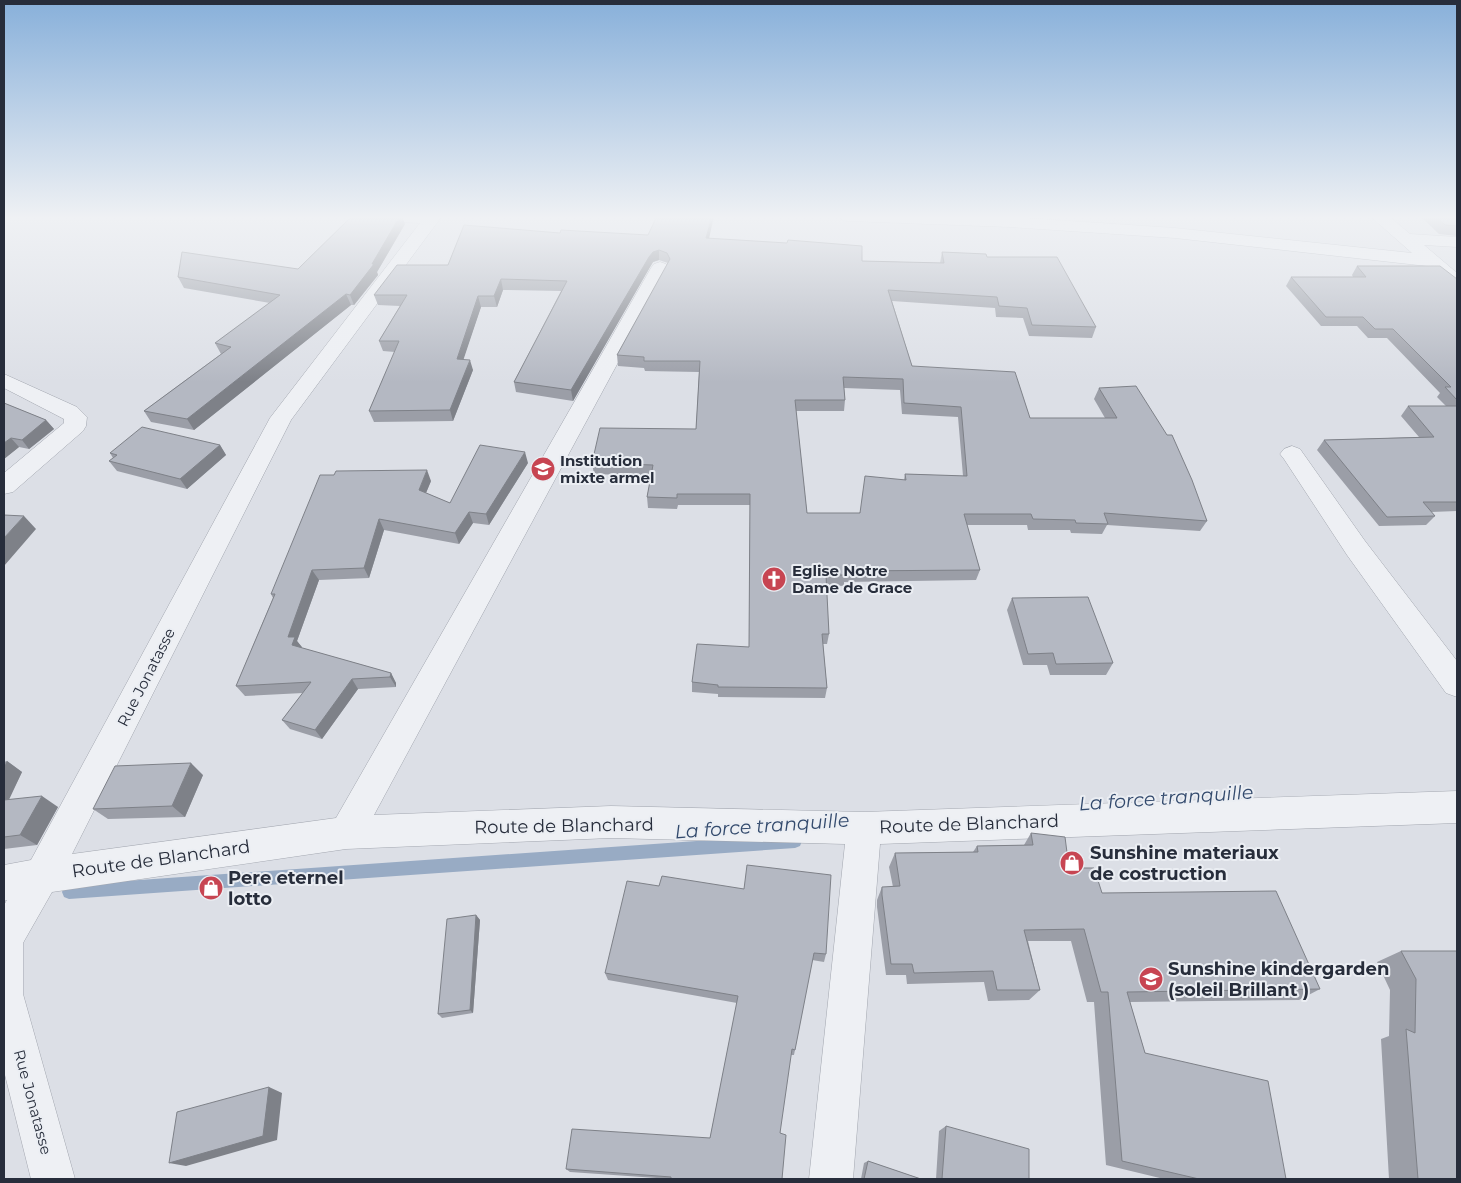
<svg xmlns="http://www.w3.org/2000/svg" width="1461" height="1183" viewBox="0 0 1461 1183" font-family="Montserrat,sans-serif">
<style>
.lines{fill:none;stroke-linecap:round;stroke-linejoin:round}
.stream{fill:#98abc4;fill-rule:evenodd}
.minor-casing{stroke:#a2a6af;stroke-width:1}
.minor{fill:#eef0f4;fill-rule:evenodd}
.wall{fill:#9b9ea7;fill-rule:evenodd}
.shaded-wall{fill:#7e8188}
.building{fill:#b4b8c2;stroke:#7e8188;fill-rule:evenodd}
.labels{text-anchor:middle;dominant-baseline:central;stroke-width:4;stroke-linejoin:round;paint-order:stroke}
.poi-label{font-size:15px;font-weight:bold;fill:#272d3b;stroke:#ebeef3;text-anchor:start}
.street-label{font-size:15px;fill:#272d3b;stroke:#ebeef3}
.near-street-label{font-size:18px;fill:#272d3b;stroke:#ebeef3}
.near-poi-label{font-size:18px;font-weight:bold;fill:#272d3b;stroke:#ebeef3;text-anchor:start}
.near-water-label{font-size:19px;font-style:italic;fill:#334a6d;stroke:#ebeef3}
</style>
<rect width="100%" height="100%" fill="#dcdfe6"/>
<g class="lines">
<path class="stream" d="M795 834 800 836 802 841 800 846 795 848 69 899 64 897 62 892 64 887 69 885Z"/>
<defs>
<path id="minor" d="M373 216H442L291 420 72 854 336 818 651 268 654 264 660 262 666 264 669 268 374 815 611 806 864 812 1457 791V823L880 844 853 1179H809L845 844 611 838 346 849 52 892 23 943V994L75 1179H31L4 1071V905L7 900 4 901V865L31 860 270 418 420 223 381 221 375 220Z
M840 216 1010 217 1175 228 1412 253 1370 216H1389L1410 234 1457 237V247L1424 245 1457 273V288L1450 286 1427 266 1175 238 1010 227 848 221 842 220Z
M4 374 77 407 87 417 86 426 83 431 13 492 4 494V473L64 423V419L4 388Z
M1292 446 1300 449 1365 541 1457 661V697L1446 693 1347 555 1284 459 1280 454 1284 449Z"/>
</defs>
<use href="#minor" class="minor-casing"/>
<use href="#minor" class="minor"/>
</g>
<path class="wall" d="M1420 216H1457V236L1439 234Z
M405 224 377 272 378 275 354 305H351L194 430 151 422 144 411 221 354 215 343 270 303 184 288 178 277 298 269Z
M560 233 709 238 862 261 940 263 942 252 987 257 1096 327 1092 338 1029 336 1023 318 996 317 995 308 892 301 912 366 1030 418H1105L1094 399 1099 388 1207 521 1200 531 1107 525 1102 534 1071 533 1070 530H1028L1027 525H967L980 570 976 580 844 582V586L826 585 829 634 827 644H823L827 688 825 698 718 697V694L692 692V682L749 647 750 505H678L677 509 648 508 647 497 651 476 594 474 592 463 696 429 699 372 645 371 644 368 618 366 617 355 668 263 659 260 653 262 650 267 573 401 516 392 514 382 561 291 503 290 497 307H481L463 359 473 370 453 421 374 422 369 411 395 352 383 351 379 341 400 306 378 305 374 295 448 265ZM844 388 900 390 902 414 958 417 963 476 905 474 904 480 859 513H807L796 411H844L845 400Z
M1357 266 1457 279V511L1431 512 1435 516 1426 525 1379 526 1317 450 1324 440 1419 437 1401 416 1408 406H1446L1437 397 1440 393 1387 338H1368L1357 326H1321L1286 286 1291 277H1353L1352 275Z
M4 403 46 420 54 429 29 449 19 447 4 459Z
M220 445 226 455 187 489 117 471 109 461 113 458 110 453Z
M528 463 489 525 473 523 459 544 384 530 369 578 319 580 297 641 302 648 391 673 396 683V687L358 689 322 739 290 729 282 720 303 693 245 696 236 686 273 598 271 594 431 481 426 493 450 503Z
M1012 598 1113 663 1106 675H1050L1047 665H1023L1007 610Z
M7 761 22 772 8 800 58 807 37 845 4 849V762Z
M203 775 185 817 108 819 93 809Z
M1031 833 1069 868 1102 893 1320 989 1299 1000 1130 1002 1145 1053 1286 1179H1164L1106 1165 1094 1002H1087L1071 941H1028L1040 990 1029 1000 988 1001 984 982 907 984 906 975H886L877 907V900L882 887H893L889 867 895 853 973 852 977 846 1024 845Z
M659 886 826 954 824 962 812 960 794 1055H791L671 1179 570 1172 566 1169 710 1138 737 1003 608 980 605 973Z
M476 915 480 920 473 1013 442 1018 438 1014Z
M1401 951H1457V1179H1389L1381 1039 1389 1036 1390 990 1377 962Z
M946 1126 1029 1179H936L939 1131Z
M868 1161 921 1179H861L864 1163Z"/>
<path class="shaded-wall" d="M400 216H402L405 224 377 272 378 275 354 305 350 295 372 264Z
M712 216H714L707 248 706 238Z
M659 250V260L653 262 650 267 573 401 571 390 649 257 653 252Z
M501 279 503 290 497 307 494 296Z
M346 294 351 305 194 430 187 419Z
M478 296 481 307 460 370 457 359Z
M470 360 473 370 453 421 450 410Z
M46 420 54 429 29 449 22 440Z
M11 438 19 447 4 459V443Z
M220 445 226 455 187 489 180 479Z
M525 452 528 463 489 525 486 514Z
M427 470 431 481 423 500 419 490Z
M469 512 473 523 459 544 455 533Z
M24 516 36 529 4 566V538Z
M379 519 384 530 369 578 364 568Z
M312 570 319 580 297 641 302 647 299 655 292 645 288 637Z
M391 673 396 683V687L390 677Z
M352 679 358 689 322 739 315 730Z
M7 761 22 772 7 804 4 802V767Z
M191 763 203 775 185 817 172 806Z
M42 796 58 807 37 845 20 835Z
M476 915 480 920 473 1013 470 1010Z
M269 1087 282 1093 277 1140 186 1166 169 1163Z"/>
<path class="building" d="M352 216H400L372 264H374L350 295 346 294 187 419 144 411 231 347 215 343 280 295 178 277 182 252 298 269Z
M657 216H712L706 238 787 243 788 240 862 246V261L944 263 942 252 986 254 987 257H1057L1096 327 1032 325 1027 308 999 306 997 297 888 290 912 366 1015 372 1030 418H1117L1099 388 1136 386 1167 435H1172L1192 480 1207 521 1104 513 1108 524 1076 523 1075 520 1033 519 1031 514H964L980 570 845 571 846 575H826L829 634H822L827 688 718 687V685L692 682 697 644 749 647 750 494H677V498L647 497 653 465 592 463 600 428 696 429 700 361H644V357L617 355 670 259 667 253 659 250 653 252 649 257 571 390 514 382 567 281 501 279 494 296H478L457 359 470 360 450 410 369 411 399 341H379L407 295H374L397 265H448L464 225 560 233 561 230 648 235ZM843 377 903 379 904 403 961 407 967 476 905 474 906 480 865 476 860 513H807L795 400H845Z
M1435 216H1457V226L1445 225Z
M1357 266H1440L1457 279V400L1445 387H1451L1393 329H1375L1363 317H1326L1291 277H1366Z
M4 403 46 420 22 440 11 438 4 443Z
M1408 406H1457V502H1423L1435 516 1387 517 1324 440 1434 437Z
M142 427 220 445 180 479 109 461 117 455 110 453Z
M480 445 525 452 486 514 469 512 455 533 379 519 364 568 312 570 288 637H295L292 645 391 673 390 677 352 679 315 730 282 720 311 682 236 686 275 594H271L320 475H334L336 471 427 470 419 490 450 503Z
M4 515 24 516 4 538Z
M1088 597 1113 663 1056 664 1053 653 1028 654 1012 598Z
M191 763 172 806 93 809 115 766Z
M42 796 20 835 4 837V800Z
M1031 833 1065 837 1069 868H1094L1102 893 1276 891 1320 989 1127 992 1145 1053 1268 1081 1286 1179H1199L1122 1161 1108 992H1101L1084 929 1024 930 1040 990H997L993 971 914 973 912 964H891L882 895V887L900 886 895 853 978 852 977 846 1033 845Z
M747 865 831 875 826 954 814 953 795 1050 792 1049 780 1133 786 1135 782 1179H671V1177L566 1169 572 1129 710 1138 738 996 605 973 627 881 659 886 662 876 744 889Z
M476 915 470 1010 438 1014 447 919Z
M1401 951H1457V1179H1418L1406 1029 1415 1033 1416 979Z
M269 1087 263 1136 169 1163 177 1112Z
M946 1126 1029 1149V1179H942Z
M868 1161 921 1179H864Z"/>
<linearGradient id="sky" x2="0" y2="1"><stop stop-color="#88b0da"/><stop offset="0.57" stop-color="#eff1f4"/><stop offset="1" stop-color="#eff1f4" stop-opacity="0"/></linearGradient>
<rect width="1461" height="382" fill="url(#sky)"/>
<defs>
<symbol id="school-disc" viewBox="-11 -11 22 22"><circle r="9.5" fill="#c74552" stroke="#ebeef3"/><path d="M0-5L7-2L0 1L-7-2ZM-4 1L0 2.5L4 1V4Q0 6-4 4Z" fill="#fff"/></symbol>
<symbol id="church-disc" viewBox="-11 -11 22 22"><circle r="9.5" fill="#c74552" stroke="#ebeef3"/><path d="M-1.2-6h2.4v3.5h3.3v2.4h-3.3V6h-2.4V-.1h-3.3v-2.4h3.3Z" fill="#fff"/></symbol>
<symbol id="shop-disc" viewBox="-11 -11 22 22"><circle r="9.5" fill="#c74552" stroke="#ebeef3"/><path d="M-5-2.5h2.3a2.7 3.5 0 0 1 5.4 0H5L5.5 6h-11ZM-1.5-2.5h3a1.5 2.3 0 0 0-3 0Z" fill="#fff"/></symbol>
</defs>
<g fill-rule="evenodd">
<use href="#school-disc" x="529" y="455" width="28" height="28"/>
<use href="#church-disc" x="760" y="565" width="28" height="28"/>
<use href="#shop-disc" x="1058" y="849" width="28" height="28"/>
<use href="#shop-disc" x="197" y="874" width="28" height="28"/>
<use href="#school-disc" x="1137" y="965" width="28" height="28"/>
</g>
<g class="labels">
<g class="poi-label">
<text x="560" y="460">Institution<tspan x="560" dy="17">mixte armel</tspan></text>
<text x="792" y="570">Eglise Notre<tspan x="792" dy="17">Dame de Grace</tspan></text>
</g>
<g class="street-label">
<text transform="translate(146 677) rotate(-63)">Rue Jonatasse</text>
<text transform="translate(33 1102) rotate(75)">Rue Jonatasse</text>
</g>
<g class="near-street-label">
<text transform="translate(969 824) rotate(-2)">Route de Blanchard</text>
<text transform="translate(564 826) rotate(-1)">Route de Blanchard</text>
<text transform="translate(161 859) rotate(-8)">Route de Blanchard</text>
</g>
<g class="near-poi-label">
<text x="1090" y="853">Sunshine materiaux<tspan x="1090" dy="21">de costruction</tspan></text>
<text x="228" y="878">Pere eternel<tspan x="228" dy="21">lotto</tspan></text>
<text x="1168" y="969">Sunshine kindergarden<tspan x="1168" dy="21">(soleil Brillant )</tspan></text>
</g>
<g class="near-water-label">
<text transform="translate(1166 798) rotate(-4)">La force tranquille</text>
<text transform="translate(762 826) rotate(-4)">La force tranquille</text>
</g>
</g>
<rect width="1461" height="1183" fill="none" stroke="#272d3b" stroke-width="10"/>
</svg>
